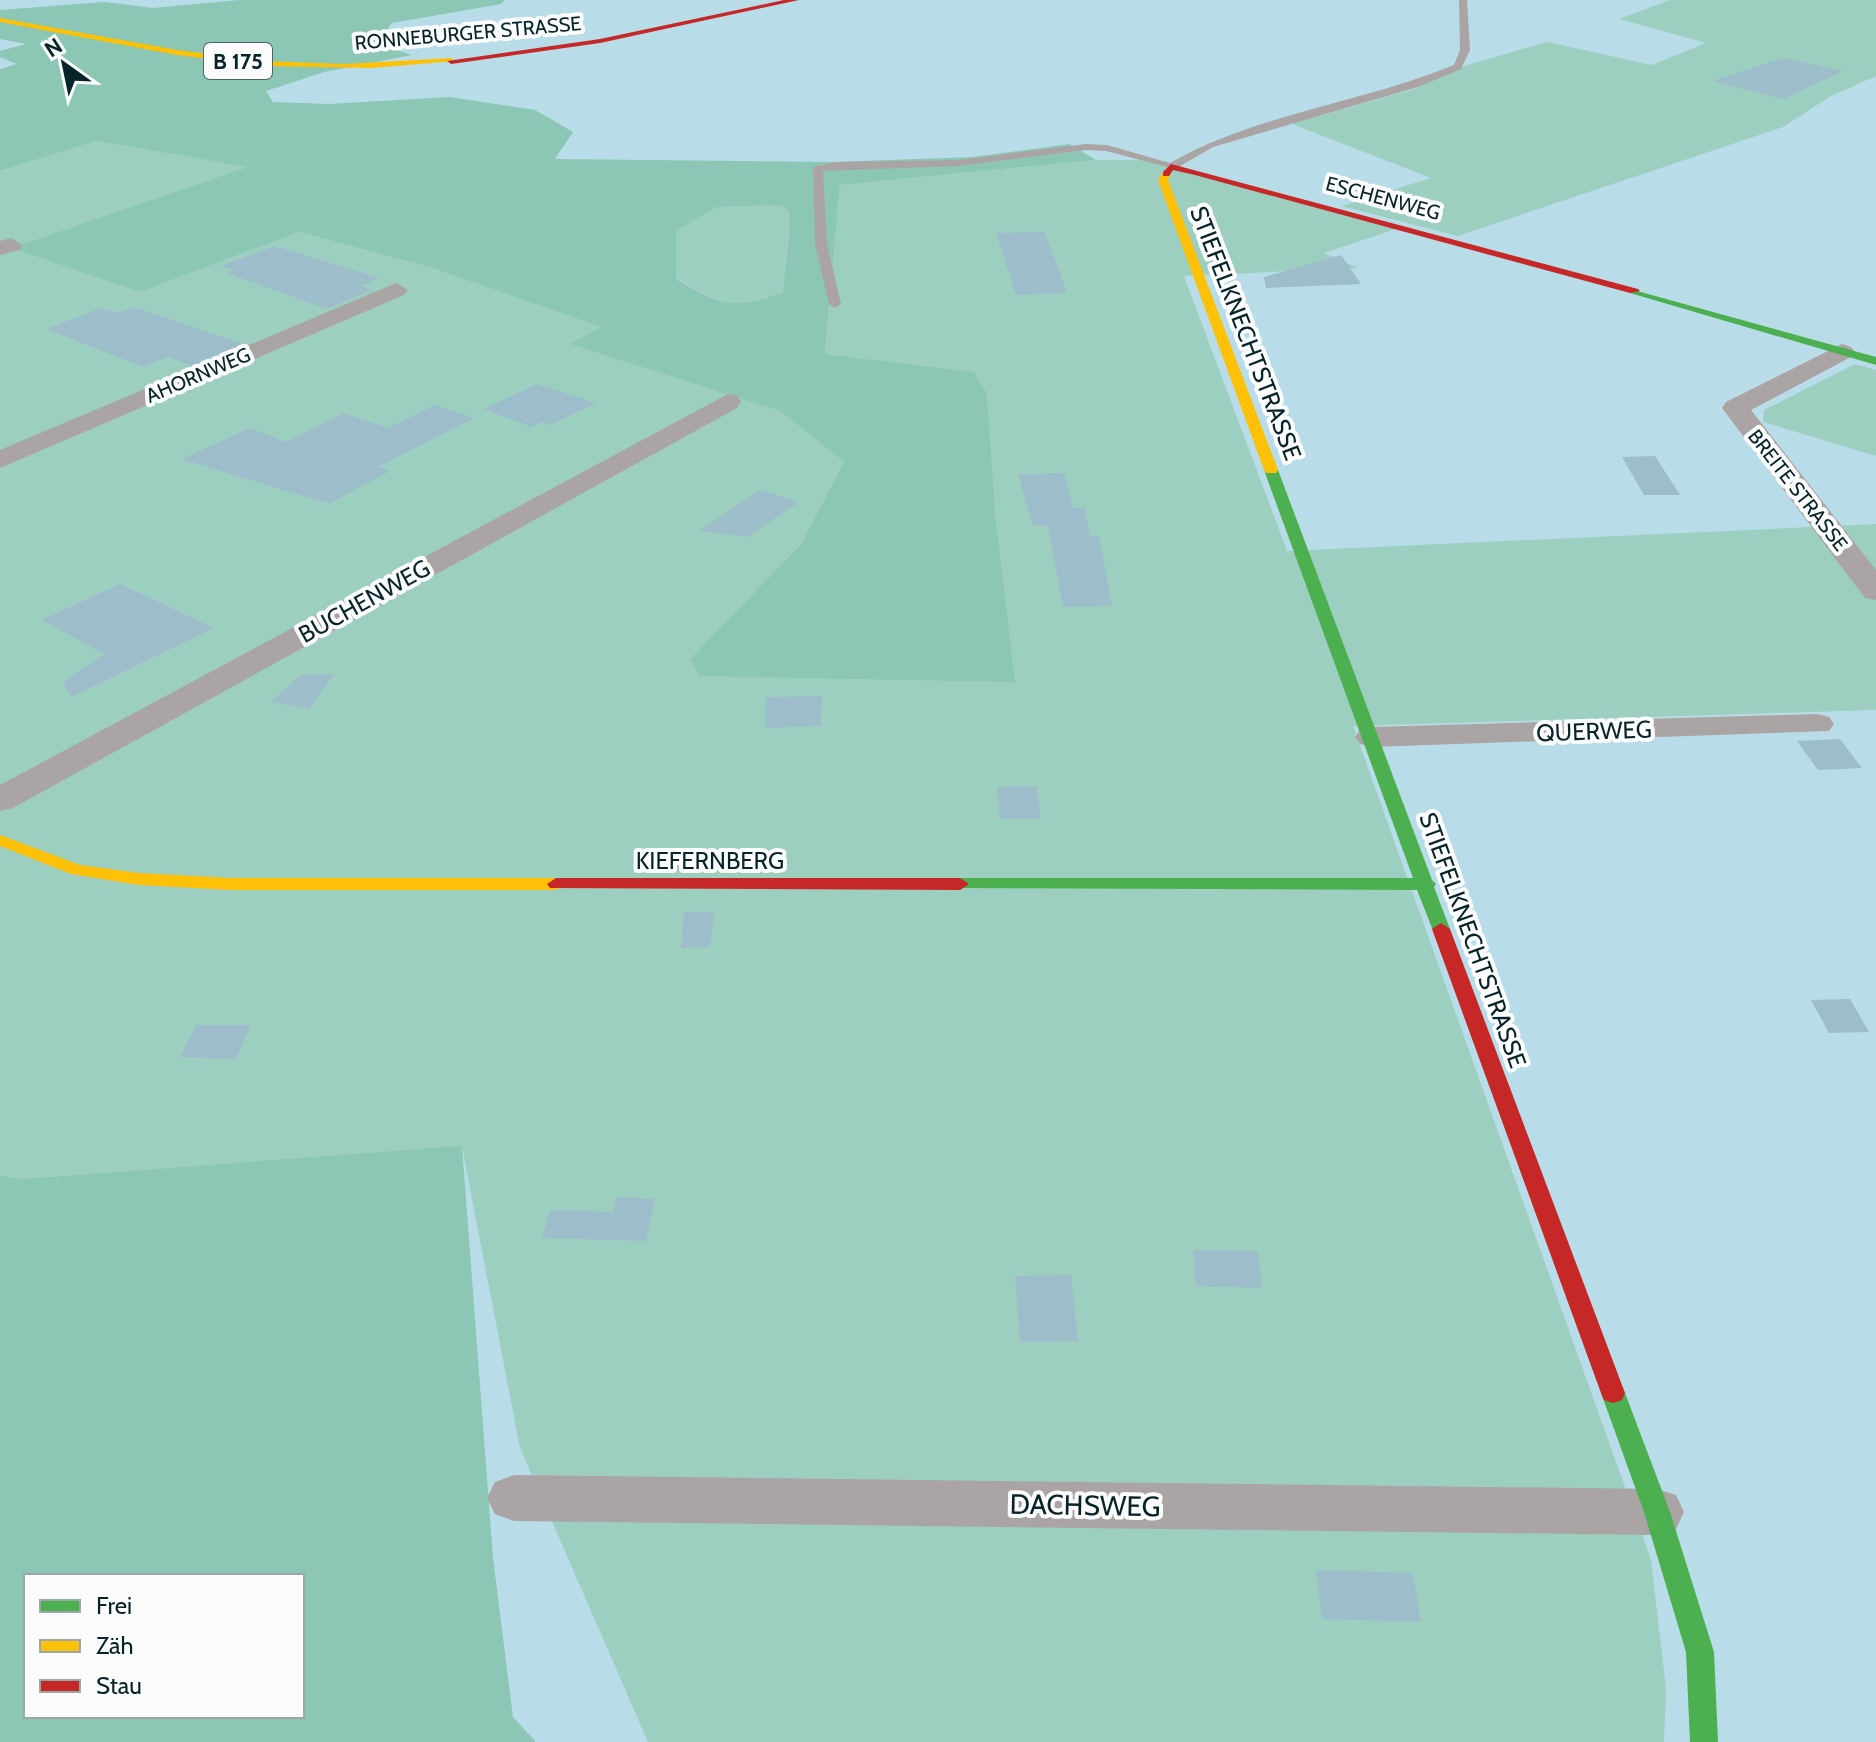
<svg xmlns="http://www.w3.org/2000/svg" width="1876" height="1742" viewBox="0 0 1876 1742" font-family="Cabin,sans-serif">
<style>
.green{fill:#9dcfc0}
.forest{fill:#8cc6b4;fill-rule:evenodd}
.building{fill:#9ebdca}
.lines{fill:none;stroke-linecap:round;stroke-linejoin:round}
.lane{fill:#aaa5a4;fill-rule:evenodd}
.street{fill:#aaa5a4;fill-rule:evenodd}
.fast{fill:#4caf50;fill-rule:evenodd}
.slow{fill:#ffc107;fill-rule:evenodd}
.jam{fill:#c62828;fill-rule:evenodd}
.labels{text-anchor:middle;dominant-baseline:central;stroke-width:8;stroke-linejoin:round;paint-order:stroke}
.far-street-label{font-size:20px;fill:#07242b;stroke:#fcfcfc}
.shield{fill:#fcfcfc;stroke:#50656a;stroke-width:2}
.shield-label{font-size:22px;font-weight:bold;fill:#07242b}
.street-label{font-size:24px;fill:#07242b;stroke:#fcfcfc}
.near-street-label{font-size:28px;fill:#07242b;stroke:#fcfcfc}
</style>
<rect width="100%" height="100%" fill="#b8dde8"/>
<path class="green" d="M1670 0H1876V76L1831 96 1783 127 1458 236 1341 206 1431 178 1292 124 1414 89 1461 67 1547 42 1652 65 1706 43 1619 19Z
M96 141 250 167 14 248 140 292 299 232 429 267 604 327 571 344 780 411 844 462 801 544 690 659 996 521 987 393 974 372 825 354 840 185 1096 160H1144L1402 227 1324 253 1358 268 1184 276 1287 551 1876 524V710L1353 726 1651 1560 1666 1688 1664 1742H648L520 1448 462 1147 21 1179 0 1175V171Z
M780 205 789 211C791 239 783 264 783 292 733 311 719 305 676 278V231L717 207Z
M1855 364 1876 370V456L1763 422 1764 410Z"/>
<path class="forest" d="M239 0H505L501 4 392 23 376 44 412 55 324 72 266 91 273 102 329 104 450 97 535 110 573 132 555 159 832 162 973 157 1069 144 1096 160 840 185 825 354 974 372 987 393 996 521 1015 682 700 676 690 659 801 544 844 462 780 411 570 344 602 327 429 267 299 232 140 292 12 248 248 167 96 141 0 171V69L17 64 0 57V51L26 44 0 39V10L105 2 153 8ZM780 205 789 211C791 239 784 264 783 292 733 311 720 305 676 279V231L717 207Z
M462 1146 493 1558 513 1717 536 1742H0V1175L21 1179ZM26 1576H302V1716H26Z"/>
<path class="building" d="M1784 58 1843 71 1783 99 1712 81Z
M1045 232 1067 293 1016 295 996 233Z
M275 246 379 278 360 286 372 290 327 309 227 273 234 270 221 266Z
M1341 255 1361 284 1266 288 1264 277Z
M134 307 243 344 192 366 168 357 143 367 47 329 100 308 116 313Z
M537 384 596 403 550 425 542 422 531 427 484 409Z
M435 405 474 418 378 467 390 471 329 504 182 459 250 428 286 442 344 413 388 428Z
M1655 456 1680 495H1644L1622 457Z
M1064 473 1073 508H1085L1090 536H1099L1112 606 1063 607 1048 526H1033L1018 475Z
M760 490 799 502 747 537 699 531Z
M120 584 214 628 71 697 63 682 104 654 42 620Z
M334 674 309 709 270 702 301 675Z
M822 696 821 726 765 728 766 697Z
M1840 739 1862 768 1818 770 1797 741Z
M1037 786 1041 818 1000 819 997 787Z
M684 912H714L710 947 681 948Z
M1850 999 1869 1032 1829 1033 1811 1000Z
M196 1025H251L236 1059 180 1057Z
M616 1197 655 1199 646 1241 542 1238 550 1210 613 1212Z
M1193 1250 1258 1251 1262 1288 1196 1286Z
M1071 1275 1078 1341 1020 1342 1015 1276Z
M1316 1570 1413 1573 1421 1622 1322 1619Z"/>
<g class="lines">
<path class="lane" d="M1459 0H1467L1470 50 1461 69 1418 87 1213 147 1175 169 1106 151 1086 150 958 166 823 171 827 244 841 304 835 308 829 304 815 244 813 167 836 162 958 160 1086 144 1107 145 1170 163C1255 114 1362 103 1454 65L1460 50Z"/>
<path class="street" d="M11 238 22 245 19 250 0 255V241Z
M396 283 408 290 404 295 0 468V450Z
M1842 344 1851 347 1855 352 1851 357 1751 410 1876 570V600L1865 598 1722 408 1726 402Z
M728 394 737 396 741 402 737 408 13 808 0 811V785Z
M1817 714 1829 717 1834 724 1829 731 1372 747 1360 744 1355 737 1360 730 1372 727Z
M514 1475 1657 1489 1676 1495 1684 1512 1676 1529 1657 1535 514 1521 495 1514 487 1498 495 1482Z"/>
<path class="fast" d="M1630 289 1876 357V365L1630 293Z
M1271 466 1278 470 1432 880 1436 884 1434 887 1450 929 1448 933H1434L1417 890 954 888 951 884 960 878H1413L1264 470Z
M1613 1383 1622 1386 1625 1393 1670 1512 1714 1652 1718 1742H1690L1686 1652 1644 1512 1601 1393 1604 1386Z"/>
<path class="slow" d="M0 18 177 50 263 61 344 64 451 58 455 61 371 68 263 66 177 55 0 22Z
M1163 172 1171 174 1168 180 1278 470 1276 473H1266L1264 470 1158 180Z
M0 835 80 865 139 873 231 878H556L565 884 556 890H231L139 885 71 874 0 846Z"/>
<path class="jam" d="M784 0H799L600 43 451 64 447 61 600 39Z
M1171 164 1638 289 1640 291 1630 293 1195 175 1173 170 1169 176H1163V172Z
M556 878H960L969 884 960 890 550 888 547 884Z
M1441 923 1450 929 1625 1393 1622 1400 1613 1403 1604 1400 1601 1393 1432 929Z"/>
</g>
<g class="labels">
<g class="far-street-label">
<text transform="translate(468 33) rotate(-5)">RONNEBURGER STRASSE</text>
<text transform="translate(1383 198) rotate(15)">ESCHENWEG</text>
<text transform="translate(198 375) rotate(-23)">AHORNWEG</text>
<text transform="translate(1798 490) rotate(52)">BREITE STRASSE</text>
</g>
<rect class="shield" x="204" y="43" width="68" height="36" rx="6"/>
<g class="shield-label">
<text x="238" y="61">B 175</text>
</g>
<g class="street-label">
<text transform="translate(1246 333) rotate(69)">STIEFELKNECHTSTRASSE</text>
<text transform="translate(364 601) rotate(-29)">BUCHENWEG</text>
<text transform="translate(1594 731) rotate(-2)">QUERWEG</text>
<text x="710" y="860">KIEFERNBERG</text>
<text transform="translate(1473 940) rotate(70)">STIEFELKNECHTSTRASSE</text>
</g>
<g class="near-street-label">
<text transform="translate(1085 1505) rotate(1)">DACHSWEG</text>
</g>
</g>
<rect x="24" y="1574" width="280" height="144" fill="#fcfcfc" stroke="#9aa6a8" stroke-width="2"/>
<rect x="40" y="1600" width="40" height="12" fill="#4caf50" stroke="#9aa6a8" stroke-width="2"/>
<text x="96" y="1614" font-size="24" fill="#07242b">Frei</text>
<rect x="40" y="1640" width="40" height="12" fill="#ffc107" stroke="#9aa6a8" stroke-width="2"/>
<text x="96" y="1654" font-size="24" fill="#07242b">Zäh</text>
<rect x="40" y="1680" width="40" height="12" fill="#c62828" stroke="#9aa6a8" stroke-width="2"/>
<text x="96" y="1694" font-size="24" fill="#07242b">Stau</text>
<g transform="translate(64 64) rotate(327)" stroke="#fcfcfc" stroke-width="6" paint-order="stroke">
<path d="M0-6L14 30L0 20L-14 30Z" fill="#07242b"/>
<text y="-12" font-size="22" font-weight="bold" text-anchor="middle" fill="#07242b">N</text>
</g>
</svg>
